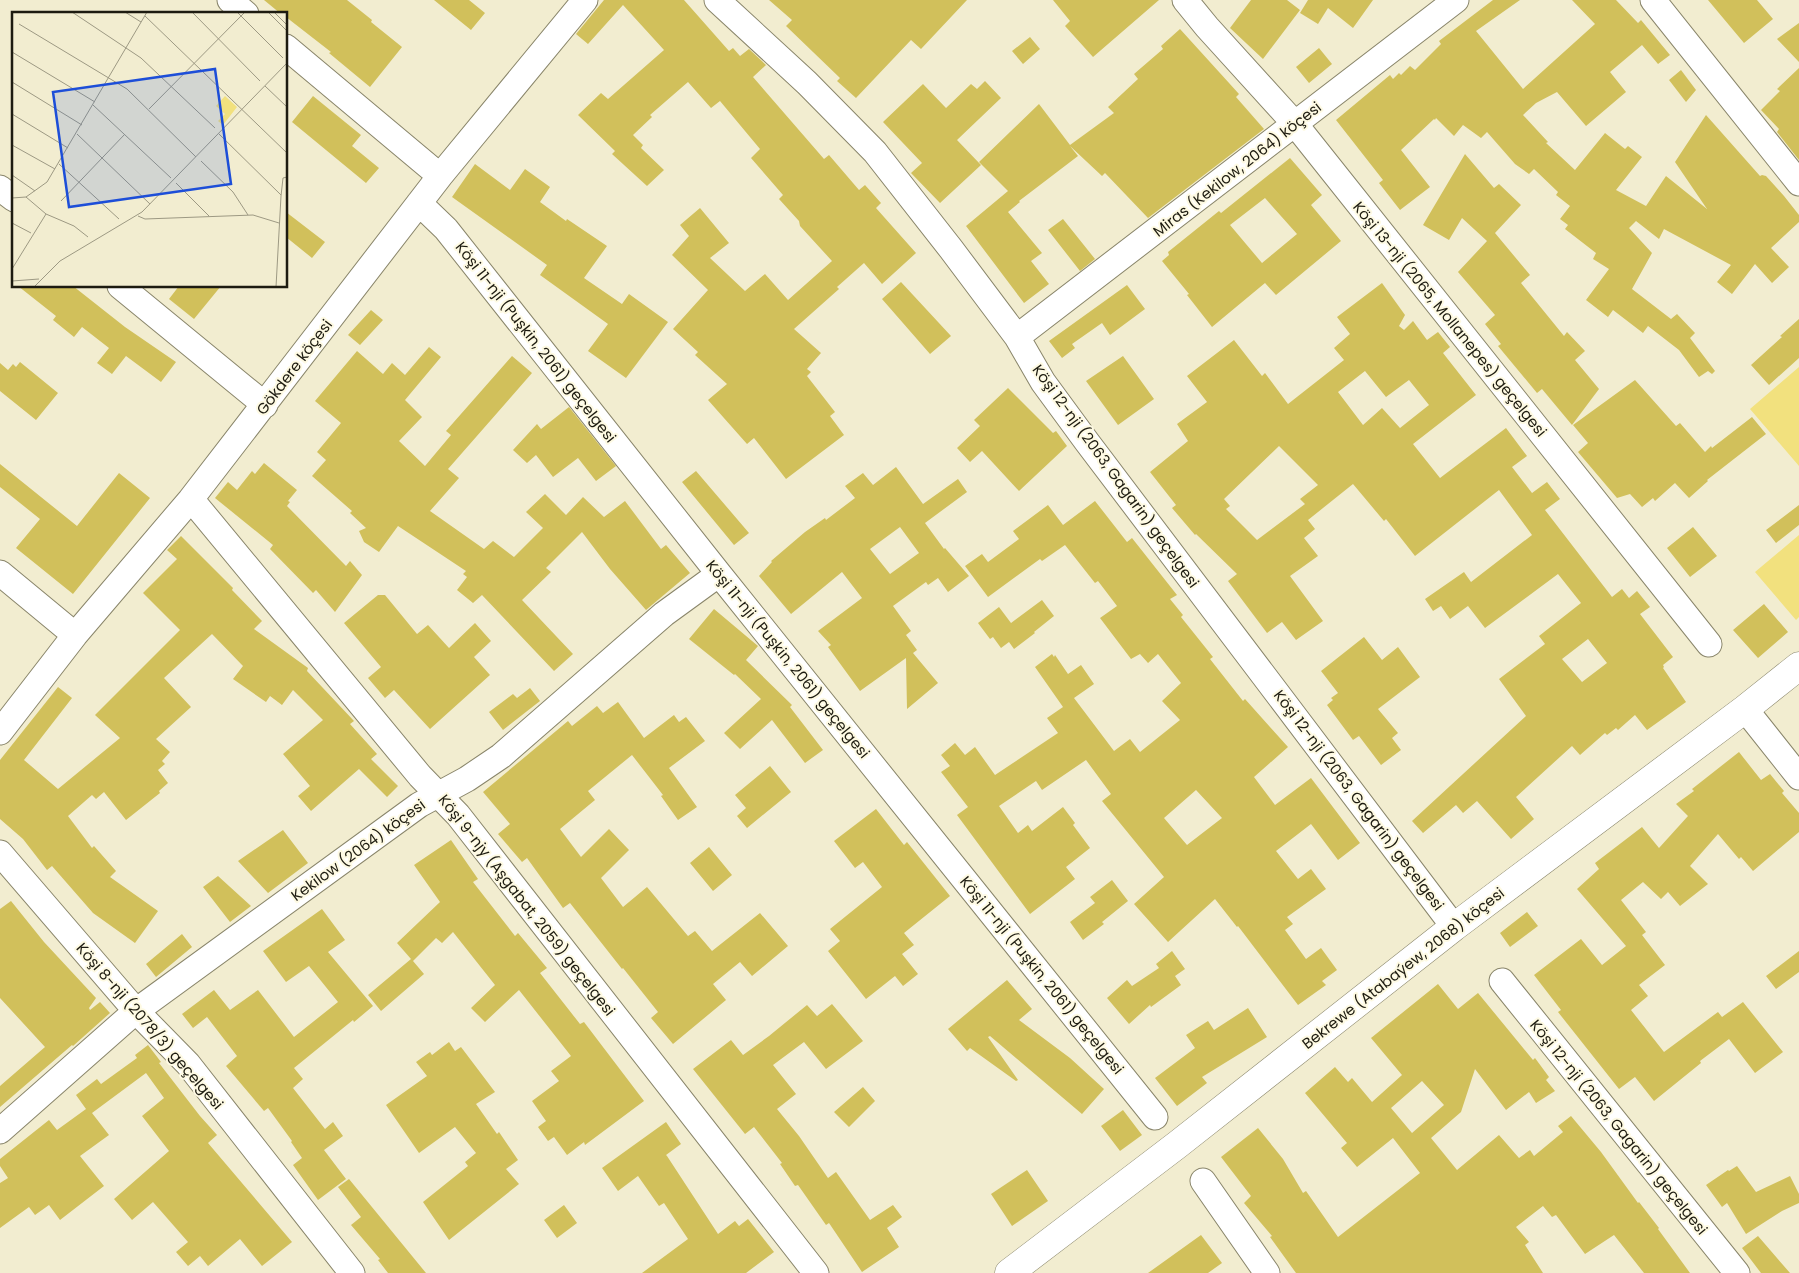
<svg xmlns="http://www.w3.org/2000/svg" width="1799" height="1273" viewBox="0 0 1799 1273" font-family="Poppins,sans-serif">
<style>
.green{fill:#f2e17e}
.building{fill:#d1c05b;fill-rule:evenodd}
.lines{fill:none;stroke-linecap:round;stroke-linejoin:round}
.minor-casing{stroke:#89856a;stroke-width:27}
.major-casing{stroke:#89856a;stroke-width:29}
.minor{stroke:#fff;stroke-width:25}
.major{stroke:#fff;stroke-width:28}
.labels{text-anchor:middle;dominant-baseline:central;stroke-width:4;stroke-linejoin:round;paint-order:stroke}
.street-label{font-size:15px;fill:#1d1b10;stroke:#fefae3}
.inset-road{fill:none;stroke:#9d9983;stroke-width:1}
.view{fill:#1d4ed8;fill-opacity:0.15;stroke:#1d4ed8;stroke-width:2.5}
.inset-edge{fill:none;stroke:#1d1b10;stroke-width:2.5}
</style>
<rect width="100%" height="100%" fill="#f2edd0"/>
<path class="green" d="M1799 367V466L1750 409Z
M1799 535V617L1796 620 1755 572Z"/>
<path class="building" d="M264 0H347L372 20 371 22 402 47 370 87 329 53 331 52 286 17V14H281Z
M434 0H469L485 13 471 30Z
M604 0H684L729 51 733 48 740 56 749 49 766 65 753 77 824 159 829 155 859 190 865 185 881 203 876 208 916 253 882 284 864 263 837 287 839 289 794 329 821 353 807 369 811 372 807 376 835 412 830 416 844 435 786 479 754 438 747 444 708 400 727 384 695 355 698 352 673 329 708 290 672 255 689 236 680 225 700 208 729 243 710 258 745 291 765 274 788 300 832 261 800 226 799 221 779 199 783 195 751 158 760 149 720 101 711 108 688 82 650 115 652 117 633 135 643 145 641 148 664 170 647 186 612 154 615 151 578 115 601 93 608 99 664 50 623 5 588 44 576 34Z
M769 0H967L921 49 911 40 856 98 837 81 840 78 786 26 792 20Z
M1053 0H1159L1093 57 1065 26 1070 21Z
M1251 0H1287L1300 10 1263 59 1230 28Z
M1308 0H1373L1353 28 1328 8 1318 24 1300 13Z
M1493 0H1520L1476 31 1523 89 1595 24 1572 0H1616L1638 23 1641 20 1670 55 1658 64 1642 45 1610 72 1626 92 1586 126 1557 92 1536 103 1523 115 1548 142 1546 143 1575 170 1605 133 1625 149 1628 146 1642 157 1616 190 1646 206 1666 176 1707 209 1675 162 1706 115 1760 176 1762 175 1766 176 1784 196 1799 215V222L1771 248 1789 267 1772 283 1755 264 1732 294 1717 282 1731 265 1664 229 1659 239 1636 221 1629 228 1652 253 1632 289 1671 319 1677 314 1695 333 1690 338 1715 371 1712 374 1708 371 1699 377 1679 350 1648 326 1643 333 1613 310 1608 317 1586 300 1609 269 1593 259 1596 253 1565 229 1568 225 1560 219 1570 206 1556 195 1558 192 1534 169 1529 174 1515 164 1487 132 1481 138 1463 125 1454 136 1436 118 1435 120 1434 119 1401 150 1430 187 1400 210 1379 183 1383 180 1336 120 1390 75 1393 79 1399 73 1401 75 1410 66 1415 70 1441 44 1439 41Z
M1708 0H1757L1773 19 1744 43Z
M1799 23V62L1777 39Z
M1180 29 1239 94 1236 97 1264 129 1148 218 1105 173 1102 176 1070 146 1078 156 1019 201 1020 202 1008 212 1042 253 1031 261 1049 284 1024 303 966 226 1008 191 979 162 1039 104 1070 145 1114 113 1108 107 1138 79 1134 74 1163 49 1161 46Z
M1030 37 1040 49 1023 64 1012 51Z
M1319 48 1332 64 1309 83 1296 67Z
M1799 68V160L1777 132 1779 129 1761 110 1780 91 1777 89Z
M1681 70 1696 90 1686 102 1669 80Z
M985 81 1001 98 957 140 981 165 940 203 911 173 922 163 883 122 923 84 946 108 971 84 977 89Z
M313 96 361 135 352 146 379 168 366 183 292 122Z
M1465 154 1494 188 1499 184 1521 205 1495 233 1530 275 1521 283 1564 336 1567 332 1585 351 1575 360 1599 389 1572 425 1542 389 1537 393 1498 346 1501 344 1485 324 1495 315 1458 272 1487 241 1462 218 1449 240 1423 225Z
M1290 158 1322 195 1311 205 1341 241 1276 295 1265 283 1212 327 1187 295 1189 294 1162 261 1169 255 1168 252 1219 211 1221 213ZM1265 198 1297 234 1262 263 1230 225Z
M475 164 510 190 525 169 550 187 540 202 566 221 567 219 607 246 584 278 622 304 629 294 668 322 626 378 588 351 608 324 540 275 547 265 452 197Z
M286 212 325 242 312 258 286 237Z
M1063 219 1095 259 1080 271 1048 230Z
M901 282 951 336 930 354 882 299Z
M1382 283 1405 315 1399 326 1404 330 1413 321 1427 340 1438 332 1450 347 1443 353 1476 395 1413 444 1440 478 1506 428 1527 456 1512 467 1532 493 1547 482 1560 499 1545 510 1612 597 1622 589 1629 598 1637 591 1650 607 1640 614 1673 657 1663 665 1664 667 1663 668 1686 702 1647 730 1635 715 1618 730 1616 728 1607 735 1605 733 1580 755 1572 746 1516 797 1534 819 1511 839 1477 801 1463 813 1456 805 1423 833 1412 821 1526 716 1499 679 1545 644 1539 636 1581 603 1558 574 1485 628 1468 606 1450 619 1441 606 1433 611 1425 599 1464 572 1471 582 1532 535 1499 490 1415 556 1386 519 1384 521 1353 484 1308 520 1315 529 1304 538 1318 556 1290 576 1323 621 1296 640 1282 622 1267 633 1228 581 1237 574 1196 534 1195 535 1172 508 1176 505 1150 472 1188 441 1177 424 1207 402 1187 376 1234 340 1262 376 1265 373 1288 404 1344 360 1334 348 1350 334 1337 317ZM1365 371 1386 397 1409 380 1429 405 1400 428 1382 408 1363 425 1338 392ZM1279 446 1318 485 1300 499 1305 504 1257 540 1226 509 1230 506 1224 499ZM1588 639 1607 663 1582 682 1562 659Z
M1127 285 1145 309 1110 335 1102 323 1072 344 1075 348 1062 358 1049 341Z
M18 286H73L125 327 176 362 161 382 126 356 112 374 97 363 109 348 82 327 74 337 53 320 56 316Z
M179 286H221L194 319 169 299Z
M371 310 383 320 360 345 348 335Z
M1799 319V358L1769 385 1751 365 1782 337 1780 336Z
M429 347 441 357 405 400 422 417 399 441 425 466 451 435 446 431 512 356 532 373 448 469 459 478 430 511 484 549 493 541 514 557 543 528 526 512 545 494 566 515 583 497 604 517 625 501 661 549 666 545 690 573 646 610 610 569 582 532 546 568 551 572 522 600 573 654 554 671 482 595 473 603 457 590 467 577 463 574 466 571 398 526 379 552 364 542 359 531 366 528 350 513 352 511 312 476 326 460 317 452 341 423 315 401 357 351 383 374 392 363 405 375Z
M1123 356 1154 399 1118 425 1086 381Z
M20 362 58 393 36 420 0 391V363L8 370 13 364 16 367Z
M1635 380 1676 426 1680 423 1705 452 1711 446 1712 448 1752 417 1766 434 1707 480 1708 481 1689 498 1675 483 1655 501 1653 498 1642 507 1630 494 1617 498 1578 452 1588 443 1573 425Z
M1008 388 1053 433 1056 431 1067 446 1019 491 982 451 970 462 957 448 980 426 974 420Z
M569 407 616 466 596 481 578 458 553 477 536 455 527 463 513 450 537 424 541 429Z
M264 463 297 490 288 501 290 502 287 506 346 566 350 561 362 575 335 612 316 590 313 593 270 549 273 545 215 498 228 482 237 490 252 471 255 474Z
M0 464 77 526 119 473 150 498 73 594 16 548 40 519 0 487Z
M896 467 923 504 958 479 967 492 925 523 944 549 945 548 969 576 948 592 938 578 928 585 926 582 893 606 911 631 906 635 917 650 913 653 938 683 907 709 906 658 860 691 828 647 831 645 818 631 862 598 842 572 791 614 759 576 772 562 771 561 805 532 825 518 826 520 855 498 845 486 863 473 873 485ZM900 527 919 553 890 574 870 549Z
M696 471 749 533 734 545 682 482Z
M1095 501 1127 542 1132 538 1177 595 1170 599 1183 615 1181 617 1213 657 1210 659 1243 701 1245 699 1288 747 1254 777 1275 805 1311 778 1360 843 1338 860 1311 824 1276 851 1298 879 1311 869 1326 889 1287 917 1293 924 1285 930 1306 959 1321 948 1337 970 1322 981 1326 985 1298 1005 1238 926 1237 927 1215 899 1168 942 1134 904 1164 877 1102 801 1111 794 1086 760 1042 790 1036 781 999 806 1018 833 1028 825 1032 831 1063 807 1075 823 1073 825 1090 848 1066 867 1075 879 1030 914 957 815 968 807 941 772 950 766 941 755 955 743 965 755 975 747 995 775 1058 733 1047 718 1063 707 1035 667 1052 654 1054 657 1055 655 1068 674 1081 665 1094 684 1074 698 1114 751 1130 739 1140 752 1180 720 1162 701 1181 683 1158 654 1148 663 1140 654 1131 659 1100 618 1117 606 1098 581 1095 583 1065 545 1042 561 1040 559 988 597 965 566 982 554 988 562 1019 539 1013 531 1048 505 1063 525ZM1196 790 1222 818 1187 845 1164 818Z
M1799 505V525L1776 543 1766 530Z
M1693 527 1717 556 1690 577 1667 548Z
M181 536 233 588 232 590 262 621 254 629 308 668 307 671 354 721 350 724 377 754 371 759 398 786 387 797 359 769 311 811 298 796 310 786 283 754 323 720 293 690 282 705 270 696 266 702 233 679 243 666 212 634 164 678 191 707 156 739 170 752 162 761 165 764 158 770 168 783 159 791 160 793 126 820 104 792 96 799 92 795 68 816 92 848 94 846 116 871 110 877 158 911 135 943 93 913 52 866 47 870 23 839 0 819V760L58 687 72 698 24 760 58 789 120 738 95 715 180 630 143 593 177 559 167 550Z
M378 595H385L417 634 428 625 449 648 475 623 491 641 474 657 490 675 430 729 394 690 385 698 368 678 381 667 344 623Z
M1042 600 1054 616 1034 632 1035 633 1014 649 1009 642 1001 648 993 637 990 639 978 623 999 607 1011 623Z
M1764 604 1788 632 1758 658 1733 630Z
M714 609 758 646 746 660 792 705 790 707 823 750 805 763 772 720 740 749 724 733 761 699 735 674 734 675 689 639Z
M1364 637 1382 660 1398 647 1420 677 1378 709 1398 733 1392 738 1401 750 1381 765 1359 736 1353 740 1327 705 1333 700 1331 698 1338 693 1321 671Z
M530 688 540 701 503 730 489 712 513 694 517 698Z
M618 702 644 738 674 715 679 722 686 717 705 741 669 768 697 807 678 820 661 796 663 795 632 755 588 791 595 800 560 829 581 857 609 829 629 850 601 878 623 907 647 887 688 936 695 931 712 951 760 913 788 946 752 976 740 962 713 984 726 1000 673 1044 651 1018 658 1012 623 968 622 969 570 903 563 908 527 858 522 862 498 834 510 824 483 792 568 721 572 726 597 706 603 713Z
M1739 752 1761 780 1770 774 1784 791 1782 793 1799 813V832L1753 871 1741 857 1739 859 1718 834 1690 866 1708 884 1680 906 1668 892 1661 899 1643 882 1621 900 1646 932 1642 935 1665 965 1639 985 1648 996 1631 1010 1664 1052 1718 1012 1722 1017 1743 1002 1783 1052 1755 1073 1729 1039 1700 1061 1701 1063 1654 1101 1635 1077 1619 1089 1558 1012 1561 1010 1534 975 1581 939 1602 965 1626 946 1577 889 1599 869 1595 863 1642 827 1659 848 1688 816 1676 804 1694 791 1692 789Z
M770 766 791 792 747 828 737 816 746 808 735 795Z
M876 809 904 845 907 842 950 896 904 933 914 945 902 954 918 974 903 986 895 976 866 999 828 951 840 941 830 929 882 887 863 862 855 868 834 841Z
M283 830 308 863 268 893 238 861Z
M451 840 478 879 473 882 515 936 518 933 547 968 540 973 580 1024 584 1022 644 1101 585 1145 584 1142 567 1155 554 1137 548 1141 538 1127 546 1121 532 1101 559 1081 551 1071 571 1056 519 990 485 1022 471 1008 495 985 453 932 442 943 436 938 413 961 424 974 381 1011 368 995 411 959 397 943 440 902 414 865Z
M709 847 732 875 713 891 690 863Z
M218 876 251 906 230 922 203 887Z
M1112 880 1128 901 1102 922 1104 924 1083 940 1070 922 1095 903 1090 897Z
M11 901 44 942 96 998 89 1008 90 1010 100 1002 110 1013 73 1046 72 1045 0 1107V1086L45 1047 0 998V909Z
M322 909 345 940 328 952 373 1006 354 1022 353 1020 294 1068 303 1079 293 1088 325 1129 333 1122 343 1136 324 1150 346 1179 318 1200 293 1165 302 1158 291 1142 292 1141 268 1108 264 1111 226 1066 237 1056 207 1017 193 1028 182 1014 214 990 230 1010 258 990 294 1037 338 1002 309 966 286 982 263 951Z
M1527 912 1538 926 1510 947 1500 933Z
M182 934 192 947 156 977 146 964Z
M1172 951 1185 969 1175 976 1181 985 1151 1007 1150 1005 1129 1024 1107 998 1127 980 1132 986 1159 968 1156 964Z
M1799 951V972L1776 989 1766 976Z
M1007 980 1032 1009 1019 1020 1070 1058 1104 1089 1082 1114 990 1036 988 1037 1018 1080 1016 1081 970 1048 967 1051 948 1029Z
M1438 984 1458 1009 1478 993 1533 1060 1535 1058 1549 1077 1546 1080 1555 1091 1536 1103 1529 1092 1506 1110 1475 1069 1461 1112 1431 1138 1457 1170 1499 1135 1519 1158 1530 1150 1534 1156 1563 1132 1558 1126 1571 1116 1601 1152 1638 1203 1639 1202 1659 1228 1658 1229 1690 1273H1644L1614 1235 1585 1254 1556 1215 1552 1217 1543 1206 1516 1227 1529 1242 1525 1245 1543 1273H1296L1270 1237 1272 1236 1244 1203 1251 1196 1221 1157 1258 1128 1283 1159 1303 1193 1306 1191 1338 1237 1420 1173 1393 1138 1357 1167 1341 1148 1347 1143 1305 1093 1335 1067 1348 1082 1352 1078 1372 1102 1402 1075 1371 1038ZM1422 1081 1444 1105 1412 1133 1391 1108Z
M832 1004 863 1041 826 1069 804 1042 773 1065 796 1094 777 1109 799 1136 828 1178 836 1172 870 1220 893 1205 902 1217 887 1228 899 1247 862 1272 829 1223 826 1225 798 1185 795 1186 780 1164 782 1163 754 1127 745 1134 693 1069 731 1040 743 1055 769 1036 807 1005 817 1016Z
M1248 1008 1267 1037 1202 1077 1207 1083 1177 1106 1155 1078 1195 1048 1186 1035 1208 1021 1214 1030Z
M449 1042 455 1051 461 1047 495 1092 476 1104 497 1134 499 1132 518 1160 506 1169 519 1184 449 1240 423 1202 468 1166 465 1162 476 1153 455 1127 419 1153 386 1105 427 1076 416 1062 430 1052 432 1055Z
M148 1045 161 1062 159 1063 200 1116 217 1135 208 1143 292 1242 262 1266 240 1239 208 1266 200 1256 188 1266 176 1252 188 1242 153 1202 132 1220 114 1199 169 1151 142 1116 164 1098 146 1073 92 1113 109 1135 80 1156 104 1186 60 1220 49 1205 35 1215 29 1207 0 1228V1183L8 1178 0 1166V1159L49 1120 57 1130 86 1109 76 1095 97 1079 101 1084 137 1058 135 1055Z
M863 1087 875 1101 849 1127 834 1112Z
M1123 1110 1142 1135 1120 1151 1101 1126Z
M666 1122 681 1144 666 1155 667 1156 718 1234 735 1221 739 1226 748 1219 774 1252 746 1273H642L688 1239 664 1203 659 1206 638 1176 618 1191 602 1168Z
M1737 1166 1756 1192 1790 1176 1799 1194V1203L1782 1211 1746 1234 1727 1203 1722 1207 1706 1185 1728 1170 1729 1171Z
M1027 1170 1048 1201 1012 1226 991 1194Z
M349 1179 426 1273H388L378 1260 380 1259 351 1225 361 1217 338 1187Z
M564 1205 577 1223 557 1238 544 1220Z
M1201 1235 1222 1263 1208 1273H1148Z
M1758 1236 1790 1273H1761L1742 1248Z"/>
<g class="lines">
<defs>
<path id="minor" d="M230 0 246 14
M717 0 807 83 875 152 951 249 1017 337 1043 382 1087 442 1454 927
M1185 0 1207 27 1295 124 1709 644
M1653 0 1799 183
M286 47 440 176
M0 188 14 199
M419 203 446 229 719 574 1155 1117
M120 286 265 405
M1017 337 1456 0
M191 499 420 776 458 815 816 1273
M0 573 75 635
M1745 709 1799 777
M0 732 75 635 191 499 440 176 585 0
M0 853 136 1011 188 1064 352 1273
M1502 981 1737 1273
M0 1131 136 1011 419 805 467 779 501 756 664 614 719 574
M1203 1181 1267 1273"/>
<path id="major" d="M1009 1273 1177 1145 1454 927 1745 709 1799 666"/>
</defs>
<use href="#minor" class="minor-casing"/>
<use href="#major" class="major-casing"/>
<use href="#minor" class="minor"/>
<use href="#major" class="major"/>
</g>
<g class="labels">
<g class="street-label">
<text transform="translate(1237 169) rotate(-38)">Miras (Kekilow, 2064) köçesi</text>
<text transform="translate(1450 319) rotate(51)">Köşi 13-nji (2065, Mollanepes) geçelgesi</text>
<text transform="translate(536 342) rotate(52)">Köşi 11-nji (Puşkin, 2061) geçelgesi</text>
<text transform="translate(294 367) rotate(-53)">Gökdere köçesi</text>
<text transform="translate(1116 476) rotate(54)">Köşi 12-nji (2063, Gagarin) geçelgesi</text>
<text transform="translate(788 659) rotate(51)">Köşi 11-nji (Puşkin, 2061) geçelgesi</text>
<text transform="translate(1359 800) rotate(53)">Köşi 12-nji (2063, Gagarin) geçelgesi</text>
<text transform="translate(358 850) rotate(-36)">Kekilow (2064) köçesi</text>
<text transform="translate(527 905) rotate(52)">Köşi 9-njy (Aşgabat, 2059) geçelgesi</text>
<text transform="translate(1403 968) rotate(-38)">Bekrewe (Atabaýew, 2068) köçesi</text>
<text transform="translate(1042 975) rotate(51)">Köşi 11-nji (Puşkin, 2061) geçelgesi</text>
<text transform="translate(150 1026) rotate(49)">Köşi 8-nji (2078/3) geçelgesi</text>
<text transform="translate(1619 1127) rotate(51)">Köşi 12-nji (2063, Gagarin) geçelgesi</text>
</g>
</g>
<g transform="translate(12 12)">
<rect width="275" height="275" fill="#f2edd0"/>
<path d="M213 84 225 95 211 113 206 109 213 102 204 94Z" fill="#f2e17e"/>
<path class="inset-road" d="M60 0 129 46 203 116M113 0 129 10M180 0 248 69M225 0 271 46M256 0 275 19M262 0 275 13M133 4 275 141M7 12 115 77 184 145M0 40 83 90M0 70 70 113M253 74 275 95M81 93 159 166M137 97 233 0M0 102 56 136M65 122 138 192M207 122 269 183M0 133 43 157M189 149 221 180 236 203M47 152 107 207M0 163 23 179M164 171 197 204M14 185 34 202 62 214 76 225M0 186 14 185 35 170 135 0M49 189 113 122M126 204 133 207 241 203 267 211M0 211 19 221M0 257 34 202M0 269 27 267M22 275 48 249 130 200 275 51M264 275 269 184 271 166 275 165"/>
<path class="view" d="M203 57 219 172 57 195 41 80Z"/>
<rect width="275" height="275" class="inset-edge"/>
</g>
</svg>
